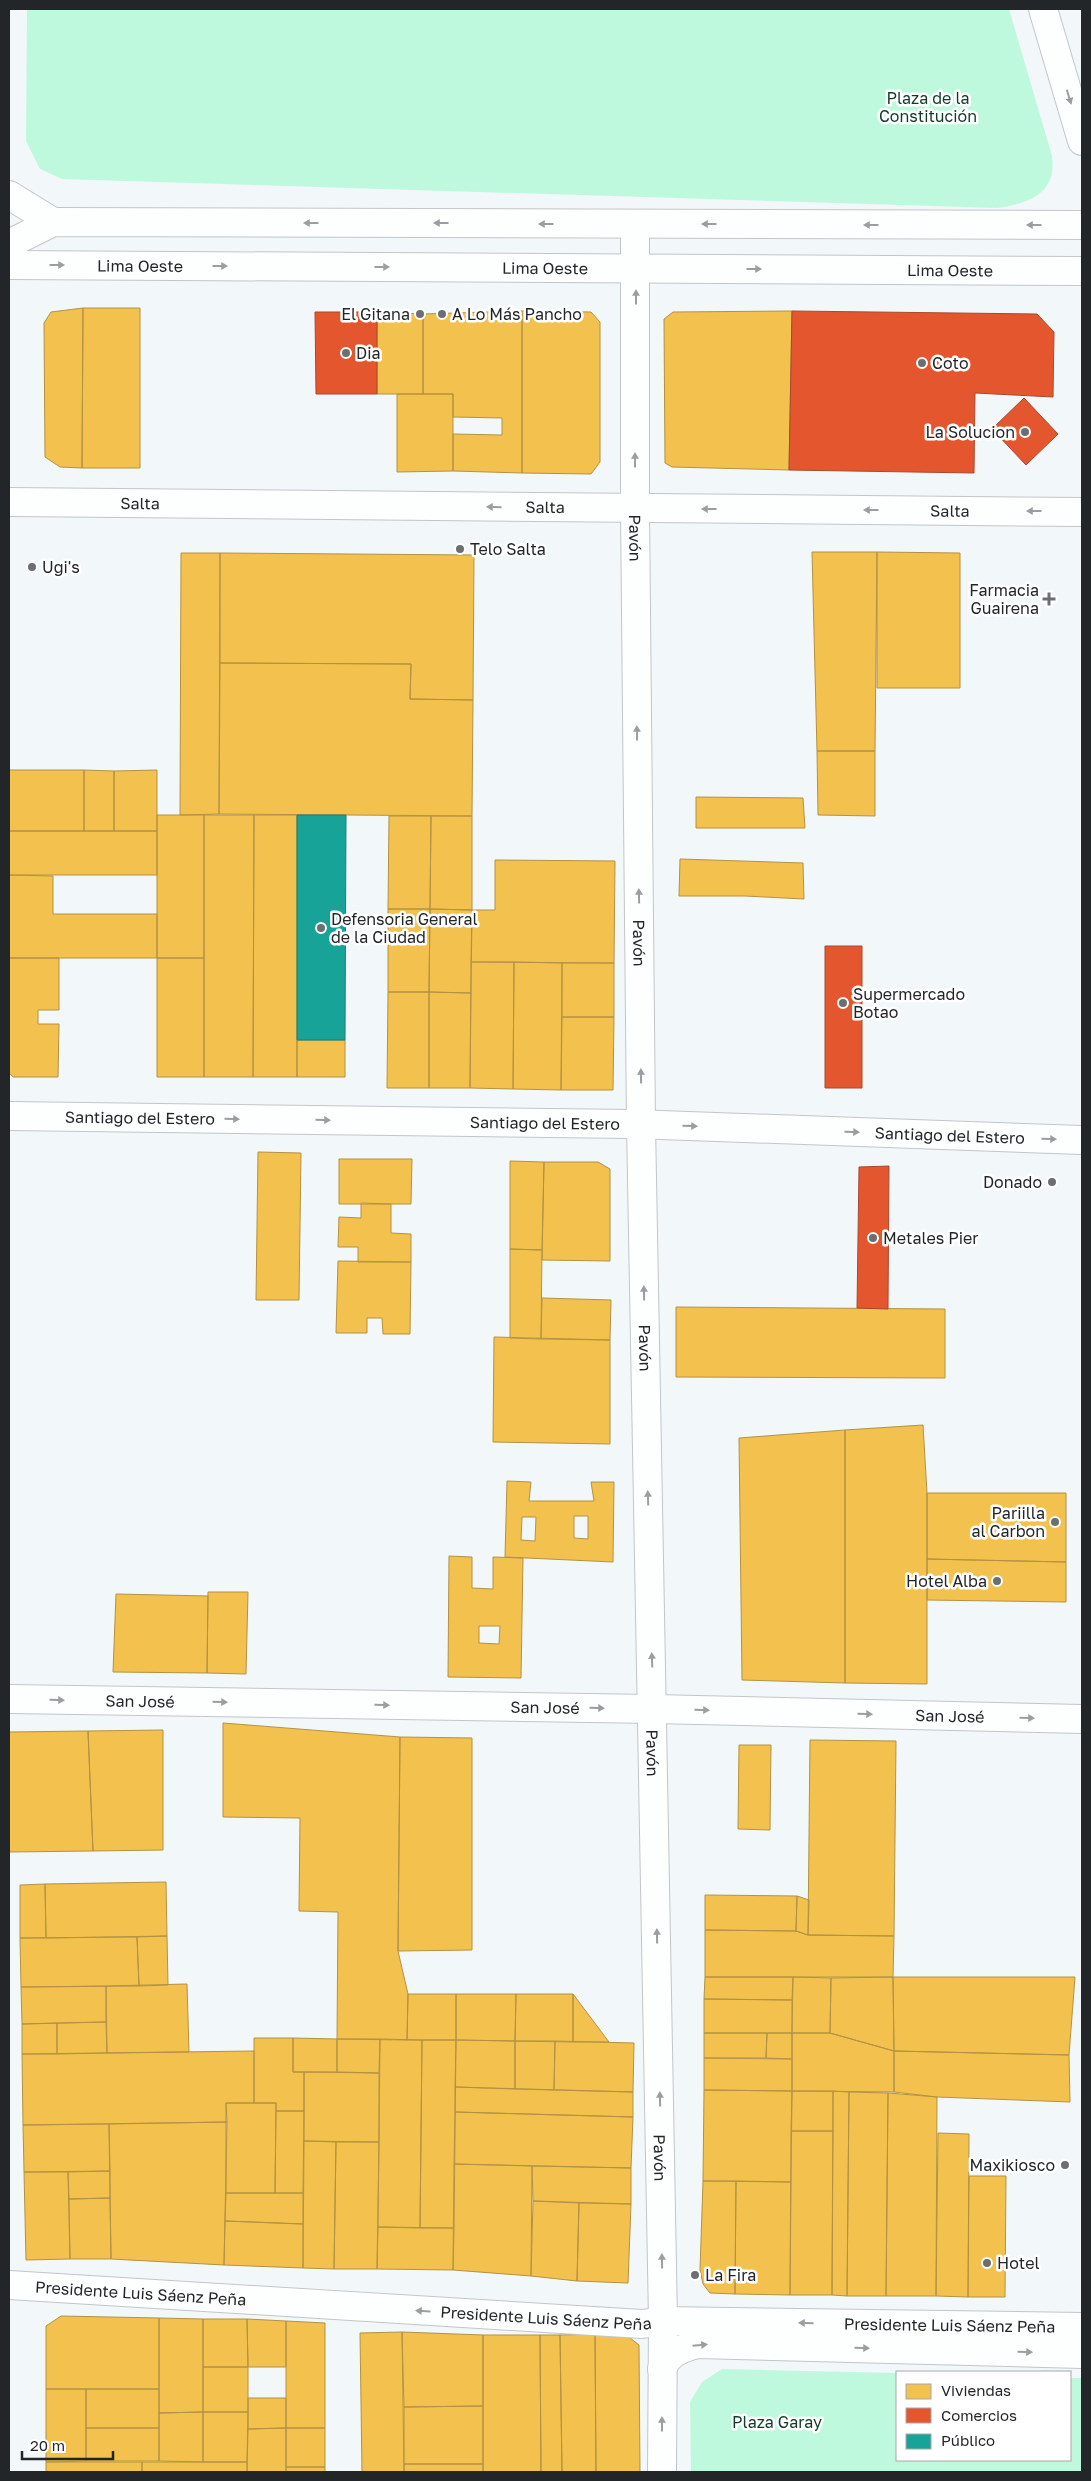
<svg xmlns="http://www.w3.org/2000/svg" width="1091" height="2481" viewBox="0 0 1091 2481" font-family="'Golos Text',sans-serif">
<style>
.green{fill:#bef9dd}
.homes{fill:#f2c14e;stroke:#b49243;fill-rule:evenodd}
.shops{fill:#e4572e;stroke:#aa482c}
.public{fill:#17a398;stroke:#1b7e76}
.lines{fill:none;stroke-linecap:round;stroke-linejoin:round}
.street-casing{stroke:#c2c6c8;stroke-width:30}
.secondary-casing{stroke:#c2c6c8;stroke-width:30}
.street{stroke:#fdfefe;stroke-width:28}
.secondary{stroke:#fdfefe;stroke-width:28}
.oneway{fill:#9b9d9e}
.poi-dot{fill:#6b6f72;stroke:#fff;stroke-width:2}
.labels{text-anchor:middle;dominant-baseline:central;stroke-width:5;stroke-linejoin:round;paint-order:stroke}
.park-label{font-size:16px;fill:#0f3c28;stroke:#fff}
.street-label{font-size:16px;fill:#232628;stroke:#fff}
.poi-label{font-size:16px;fill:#232628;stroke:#fff;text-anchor:start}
</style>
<rect width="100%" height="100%" fill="#f2f7fa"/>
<path class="green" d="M27 9H1009L1052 156C1057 194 1029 203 997 208L62 179 40 169 26 141Z
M722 2369 897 2373V2460H1070V2378H1081L1082 2472H691L690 2402 702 2382Z"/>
<path class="homes" d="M83 308 82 468 60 467 45 457 44 323 51 312Z
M83 308H140V468H82Z
M522 311V473L453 471V434L502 435V418L453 417V394H423V314Z
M522 311 591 312 600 322V462L591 474 522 473Z
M792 311 789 470 672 467 665 463 664 319 673 312Z
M377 312 423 314V394H377Z
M397 394H453V471L397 472Z
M812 552H877L875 751H817Z
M877 552 960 553V688H877Z
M181 553H220L219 814 180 815Z
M220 553 474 555 473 700 410 699 411 664 220 663Z
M220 663 411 664 410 699 473 700 472 816 219 814Z
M817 751H875V816L818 815Z
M9 770H84V831H9Z
M84 770 114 771V831H84Z
M157 770V831H114V771Z
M696 797 803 798 805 828H696Z
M157 815H204V958H157Z
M204 815H254L253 1077H204Z
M254 815H297V1077H253Z
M389 816H431L430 909H388Z
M431 816H472V910L430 909Z
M9 831H157V875H9Z
M680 859 803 863 804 899 745 896H679Z
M495 860 615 861 614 963 471 962 472 910H495Z
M9 875 53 876V914H157V958H9Z
M388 909H430L429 992H388Z
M430 909 472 910 471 993 429 992Z
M9 958H59V1010H38V1024H59L58 1077H13L9 1073Z
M157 958H204V1077H157Z
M471 962H514L513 1089 470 1088Z
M514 962 562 963 561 1090 513 1089Z
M562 963H614V1017H562Z
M388 992H429V1088H387Z
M429 992 471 993 470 1088H429Z
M562 1017H614L613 1090H561Z
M297 1040H345V1077H297Z
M258 1152 301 1153 299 1300H256Z
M339 1159H412L411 1204H339Z
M510 1161 544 1162 542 1250 510 1249Z
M544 1162H598L610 1169V1261L542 1260Z
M361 1203 391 1204V1233L411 1234V1262H358V1247H338L339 1217 361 1218Z
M510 1249 542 1250 541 1339 510 1338Z
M338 1261 411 1262 410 1334H383L382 1318H367V1333H336Z
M542 1298 611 1300 610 1340 541 1339Z
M676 1307 945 1309V1378L676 1377Z
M494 1337 610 1340V1444L493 1442Z
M923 1425 927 1493V1684L845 1683V1430Z
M845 1430V1683L742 1680 739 1438Z
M507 1481 531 1482 529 1501H594L591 1482H614L613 1562 505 1557ZM574 1516H588V1539L574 1538ZM522 1517H536L535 1541 521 1540Z
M927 1493H1066V1562L927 1559Z
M449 1556 472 1557V1588L493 1589V1557L523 1558 521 1678 448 1677ZM479 1626H500L499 1644 479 1643Z
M927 1559 1066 1562V1602L927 1600Z
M208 1592H248L246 1674 207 1673Z
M116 1594 208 1596 207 1673 113 1672Z
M223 1723 400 1737 398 1951 408 1994 407 2040 337 2039 338 1912 299 1911 300 1818 223 1817Z
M163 1730V1850L93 1851 88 1731Z
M88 1731 93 1851 9 1852V1732Z
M400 1737 472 1738V1950L398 1951Z
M810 1740 896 1741 894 1936 808 1935Z
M739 1745H771L770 1830 738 1829Z
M166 1882 167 1936 46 1938 45 1884Z
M45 1884 46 1938H20V1885Z
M705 1895 797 1896 796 1931 705 1930Z
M797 1896 809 1900 808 1935 796 1931Z
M705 1930 796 1931 808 1935 894 1936 893 1977H705Z
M167 1936 168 1985 139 1986 137 1937Z
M137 1937 139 1986 21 1987 20 1938Z
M705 1977H793L792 2000 704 1999Z
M793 1977 831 1978 830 2033H792Z
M893 1977 894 2051 830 2033 831 1978Z
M893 1977H1075L1069 2055 894 2051Z
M187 1984 189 2052 107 2053 106 1986Z
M106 1986V2022L22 2024 21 1987Z
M408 1994H456V2040H407Z
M456 1994H516L515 2041 456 2040Z
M516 1994H573V2042L515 2041Z
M573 1994 609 2042H573Z
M704 1999 792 2000V2033H704Z
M106 2022 107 2053 57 2054V2023Z
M57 2023V2054H22V2024Z
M704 2033H767L766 2058H704Z
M767 2033H792V2059L766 2058Z
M792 2033H830L894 2051V2092L792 2091Z
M254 2038H293V2072H304V2111H276V2103H254Z
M293 2038 337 2039V2072H293Z
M337 2039H380L379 2073 337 2072Z
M380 2039 422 2040 420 2228 378 2227Z
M422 2040H456L454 2228H420Z
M456 2040 515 2041V2089L455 2087Z
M515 2041H555L554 2090 515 2089Z
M555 2041 634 2043 633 2092 554 2090Z
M254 2051V2103H226L227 2122 23 2125 22 2054Z
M894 2051 1069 2055 1070 2102 937 2097 894 2092Z
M704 2058 792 2059V2091L704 2090Z
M304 2072 379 2073V2142L304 2141Z
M455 2087 633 2092V2117L455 2112Z
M704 2090 792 2091 791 2182 703 2181Z
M792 2091H833V2131H791Z
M833 2091 849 2092 847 2296 832 2295Z
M849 2092 888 2093 886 2296H847Z
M888 2093 937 2097 936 2296H886Z
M226 2103H276L275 2193H226Z
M276 2111H304L303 2193H275Z
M455 2112 633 2117 631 2168 454 2164Z
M227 2122 224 2265 111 2259 109 2124Z
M109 2124 110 2171 24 2172 23 2125Z
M791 2131H833L832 2295H790Z
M938 2133 969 2134 968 2297 936 2296Z
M304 2141 336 2142 334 2269 303 2268Z
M336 2142H379L377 2269H334Z
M454 2164 532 2166 531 2276 453 2270Z
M532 2166 631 2168V2204L533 2201Z
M110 2171V2198L69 2199 68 2172Z
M24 2172H68L70 2259 26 2260Z
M969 2176H1006L1005 2297H968Z
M703 2181H736L735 2294 710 2293 703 2284 700 2270Z
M736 2181 791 2182 790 2295 735 2294Z
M226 2193H303V2224L225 2221Z
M110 2198 111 2259H70L69 2199Z
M533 2201 579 2203 577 2281 531 2276Z
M579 2203 631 2204 628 2283 577 2281Z
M225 2221 303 2224V2268L224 2265Z
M378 2227 454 2228 453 2270 377 2269Z
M61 2316 159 2318V2389H46V2326Z
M159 2318 203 2319V2412L159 2413Z
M203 2319H247L248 2367H203Z
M247 2319 286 2321V2367H248Z
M286 2321 325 2323V2428H286Z
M402 2332 483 2335V2406L404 2407Z
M402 2332 404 2472H362L360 2333Z
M595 2334 596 2472H562L560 2335Z
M595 2334H625L639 2345 640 2472H596Z
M483 2335H540L541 2472H483Z
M540 2335H560L562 2472H541Z
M203 2367H248V2412H203Z
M46 2389H86V2461L46 2462Z
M86 2389H159V2428H86Z
M248 2398H286V2428L248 2429Z
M483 2406V2464H404V2407Z
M203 2412V2462L159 2461V2413Z
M203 2412H248L247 2462H203Z
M86 2428H159V2461H86Z
M286 2428H325V2467H286Z
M286 2428V2472H247L248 2429Z
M46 2462H142V2472H46Z
M142 2462H247V2472H142Z
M404 2464H483V2472H404Z
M286 2467H325V2472H286Z"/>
<path class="shops" d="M792 311 1037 314 1054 332 1053 397 975 393 974 473 789 470Z
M315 312H377V394H316Z
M1024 398 1058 434 1026 465 992 429Z
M825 946H862V1088H825Z
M889 1166 888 1309 857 1308 859 1167Z"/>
<path class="public" d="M297 815H346L345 1040H297Z"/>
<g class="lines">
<defs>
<g id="street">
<path id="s1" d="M9 1116 633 1124 1082 1140"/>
<path id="s2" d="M9 1699 653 1709 1082 1719"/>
<path id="s3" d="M9 2285 642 2324 663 2321 1082 2327"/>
<path d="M662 2369C668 2353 682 2348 698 2344L1082 2354"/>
</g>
<g id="secondary">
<path d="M1043 9 1082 141"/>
<path d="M9 195 53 222"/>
<path id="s4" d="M635 224V509L641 1124 663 2321 662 2472"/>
<path d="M9 244 53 222 1082 225"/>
<path id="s5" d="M9 265 1082 271"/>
<path id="s6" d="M9 502 1082 512"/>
</g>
</defs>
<use href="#street" class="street-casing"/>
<use href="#secondary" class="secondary-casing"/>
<use href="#street" class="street"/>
<use href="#secondary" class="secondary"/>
</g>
<defs><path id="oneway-solid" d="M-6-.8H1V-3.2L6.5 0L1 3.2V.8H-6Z" transform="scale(1.25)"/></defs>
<g class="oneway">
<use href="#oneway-solid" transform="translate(1069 97) rotate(73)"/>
<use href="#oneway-solid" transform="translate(311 223) rotate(-180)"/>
<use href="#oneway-solid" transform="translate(441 223) rotate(-180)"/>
<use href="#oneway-solid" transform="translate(546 224) rotate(-180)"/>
<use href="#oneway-solid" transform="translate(709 224) rotate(-180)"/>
<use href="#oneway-solid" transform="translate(871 225) rotate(-180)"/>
<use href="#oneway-solid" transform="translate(1034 225) rotate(-180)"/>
<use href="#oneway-solid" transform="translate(57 265)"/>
<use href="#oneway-solid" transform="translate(220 266)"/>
<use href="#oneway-solid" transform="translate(382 267)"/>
<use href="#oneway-solid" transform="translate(754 269)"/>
<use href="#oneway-solid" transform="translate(636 297) rotate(-90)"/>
<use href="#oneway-solid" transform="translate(635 460) rotate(-90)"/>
<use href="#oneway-solid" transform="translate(494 507) rotate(-179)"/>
<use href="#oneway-solid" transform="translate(709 509) rotate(-180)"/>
<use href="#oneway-solid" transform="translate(871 510) rotate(-180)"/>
<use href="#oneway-solid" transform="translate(1034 511) rotate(-180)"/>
<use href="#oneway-solid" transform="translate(637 733) rotate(-91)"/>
<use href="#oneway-solid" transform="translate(639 896) rotate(-91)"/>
<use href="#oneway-solid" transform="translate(641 1076) rotate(-91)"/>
<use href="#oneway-solid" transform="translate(232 1119) rotate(1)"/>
<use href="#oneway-solid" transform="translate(323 1120) rotate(1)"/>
<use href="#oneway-solid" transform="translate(690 1126) rotate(2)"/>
<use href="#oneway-solid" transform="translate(852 1132) rotate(2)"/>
<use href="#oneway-solid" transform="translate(1049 1139) rotate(1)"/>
<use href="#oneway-solid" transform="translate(644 1293) rotate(-91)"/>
<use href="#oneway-solid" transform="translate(648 1498) rotate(-92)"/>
<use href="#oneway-solid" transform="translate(652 1660) rotate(-92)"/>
<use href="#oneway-solid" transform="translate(57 1700) rotate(1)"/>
<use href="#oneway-solid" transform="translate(220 1702) rotate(1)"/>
<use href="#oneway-solid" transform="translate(382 1705) rotate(1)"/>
<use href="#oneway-solid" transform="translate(597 1708) rotate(1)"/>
<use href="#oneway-solid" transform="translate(702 1710) rotate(1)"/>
<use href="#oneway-solid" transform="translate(865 1714) rotate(1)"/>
<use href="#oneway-solid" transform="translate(1027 1718) rotate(1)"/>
<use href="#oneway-solid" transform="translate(657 1936) rotate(-91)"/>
<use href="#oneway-solid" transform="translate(660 2099) rotate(-91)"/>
<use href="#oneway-solid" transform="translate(662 2261) rotate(-91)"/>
<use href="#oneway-solid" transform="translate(423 2311) rotate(-176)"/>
<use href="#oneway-solid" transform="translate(806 2323) rotate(-179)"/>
<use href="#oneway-solid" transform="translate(700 2345) rotate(-5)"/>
<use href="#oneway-solid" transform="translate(862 2348) rotate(1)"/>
<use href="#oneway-solid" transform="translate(1025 2352) rotate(2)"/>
<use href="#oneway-solid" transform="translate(662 2424) rotate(-90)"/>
</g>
<g class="poi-dot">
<circle cx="420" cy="314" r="5"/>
<circle cx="442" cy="314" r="5"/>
<circle cx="346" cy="353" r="5"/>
<circle cx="922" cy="363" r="5"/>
<circle cx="1025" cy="432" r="5"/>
<circle cx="460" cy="549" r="5"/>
<circle cx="32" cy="567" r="5"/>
<path d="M1046.5 591.5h5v5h5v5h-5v5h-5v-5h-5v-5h5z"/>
<circle cx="321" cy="928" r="5"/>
<circle cx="843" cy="1003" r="5"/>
<circle cx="1052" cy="1182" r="5"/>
<circle cx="873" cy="1238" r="5"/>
<circle cx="1055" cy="1522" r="5"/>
<circle cx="997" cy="1581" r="5"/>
<circle cx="1065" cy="2165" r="5"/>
<circle cx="987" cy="2263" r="5"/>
<circle cx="695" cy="2275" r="5"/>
</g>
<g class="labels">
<g class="park-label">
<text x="928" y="98">Plaza de la<tspan x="928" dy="18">Constitución</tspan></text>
<text x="777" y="2422">Plaza Garay</text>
</g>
<g class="street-label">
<text stroke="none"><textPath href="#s5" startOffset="131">Lima Oeste</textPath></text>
<text stroke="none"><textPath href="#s5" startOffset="536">Lima Oeste</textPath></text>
<text stroke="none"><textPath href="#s5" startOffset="941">Lima Oeste</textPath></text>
<text stroke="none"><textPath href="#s6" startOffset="131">Salta</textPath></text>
<text stroke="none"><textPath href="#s6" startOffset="536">Salta</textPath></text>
<text stroke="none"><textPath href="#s6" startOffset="941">Salta</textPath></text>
<text stroke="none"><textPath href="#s4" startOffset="314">Pavón</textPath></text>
<text stroke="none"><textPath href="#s4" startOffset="719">Pavón</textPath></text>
<text stroke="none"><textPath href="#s1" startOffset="131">Santiago del Estero</textPath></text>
<text stroke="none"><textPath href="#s1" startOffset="536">Santiago del Estero</textPath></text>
<text stroke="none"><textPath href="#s1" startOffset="941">Santiago del Estero</textPath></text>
<text stroke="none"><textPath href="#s4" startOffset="1124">Pavón</textPath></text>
<text stroke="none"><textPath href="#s2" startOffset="131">San José</textPath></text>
<text stroke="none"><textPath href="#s2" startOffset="536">San José</textPath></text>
<text stroke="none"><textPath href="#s2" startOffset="941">San José</textPath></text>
<text stroke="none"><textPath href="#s4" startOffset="1529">Pavón</textPath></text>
<text stroke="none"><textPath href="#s4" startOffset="1934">Pavón</textPath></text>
<text stroke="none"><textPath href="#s3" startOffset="132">Presidente Luis Sáenz Peña</textPath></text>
<text stroke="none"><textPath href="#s3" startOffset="538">Presidente Luis Sáenz Peña</textPath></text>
<text stroke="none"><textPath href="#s3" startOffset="942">Presidente Luis Sáenz Peña</textPath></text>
</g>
<g class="poi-label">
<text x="410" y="314" text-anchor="end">El Gitana</text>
<text x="452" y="314">A Lo Más Pancho</text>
<text x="356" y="353">Dia</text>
<text x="932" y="363">Coto</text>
<text x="1015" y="432" text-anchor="end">La Solucion</text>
<text x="470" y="549">Telo Salta</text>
<text x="42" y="567">Ugi's</text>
<text x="1039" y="590" text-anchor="end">Farmacia<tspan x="1039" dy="18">Guairena</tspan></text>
<text x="331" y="919">Defensoria General<tspan x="331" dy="18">de la Ciudad</tspan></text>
<text x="853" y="994">Supermercado<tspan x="853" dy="18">Botao</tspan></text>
<text x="1042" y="1182" text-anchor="end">Donado</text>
<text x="883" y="1238">Metales Pier</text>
<text x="1045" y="1513" text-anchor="end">Pariilla<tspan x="1045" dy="18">al Carbon</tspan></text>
<text x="987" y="1581" text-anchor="end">Hotel Alba</text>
<text x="1055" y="2165" text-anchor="end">Maxikiosco</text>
<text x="997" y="2263">Hotel</text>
<text x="705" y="2275">La Fira</text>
</g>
</g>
<rect width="1091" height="2481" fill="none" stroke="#232628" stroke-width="20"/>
<rect x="896" y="2371" width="175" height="90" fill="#ffffff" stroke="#a7a8a9"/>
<rect x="906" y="2384" width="25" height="15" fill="#f2c14e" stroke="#a7a8a9"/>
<text x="941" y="2396" font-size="15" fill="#232628">Viviendas</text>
<rect x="906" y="2408" width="25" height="15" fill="#e4572e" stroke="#a7a8a9"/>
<text x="941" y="2421" font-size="15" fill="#232628">Comercios</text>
<rect x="906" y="2434" width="25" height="15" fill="#17a398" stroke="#a7a8a9"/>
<text x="941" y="2446" font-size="15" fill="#232628">Público</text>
<path d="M22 2451v8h91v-8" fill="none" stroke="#232628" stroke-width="2.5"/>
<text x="30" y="2451" font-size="15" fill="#232628" stroke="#ffffff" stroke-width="4" paint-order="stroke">20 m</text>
</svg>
